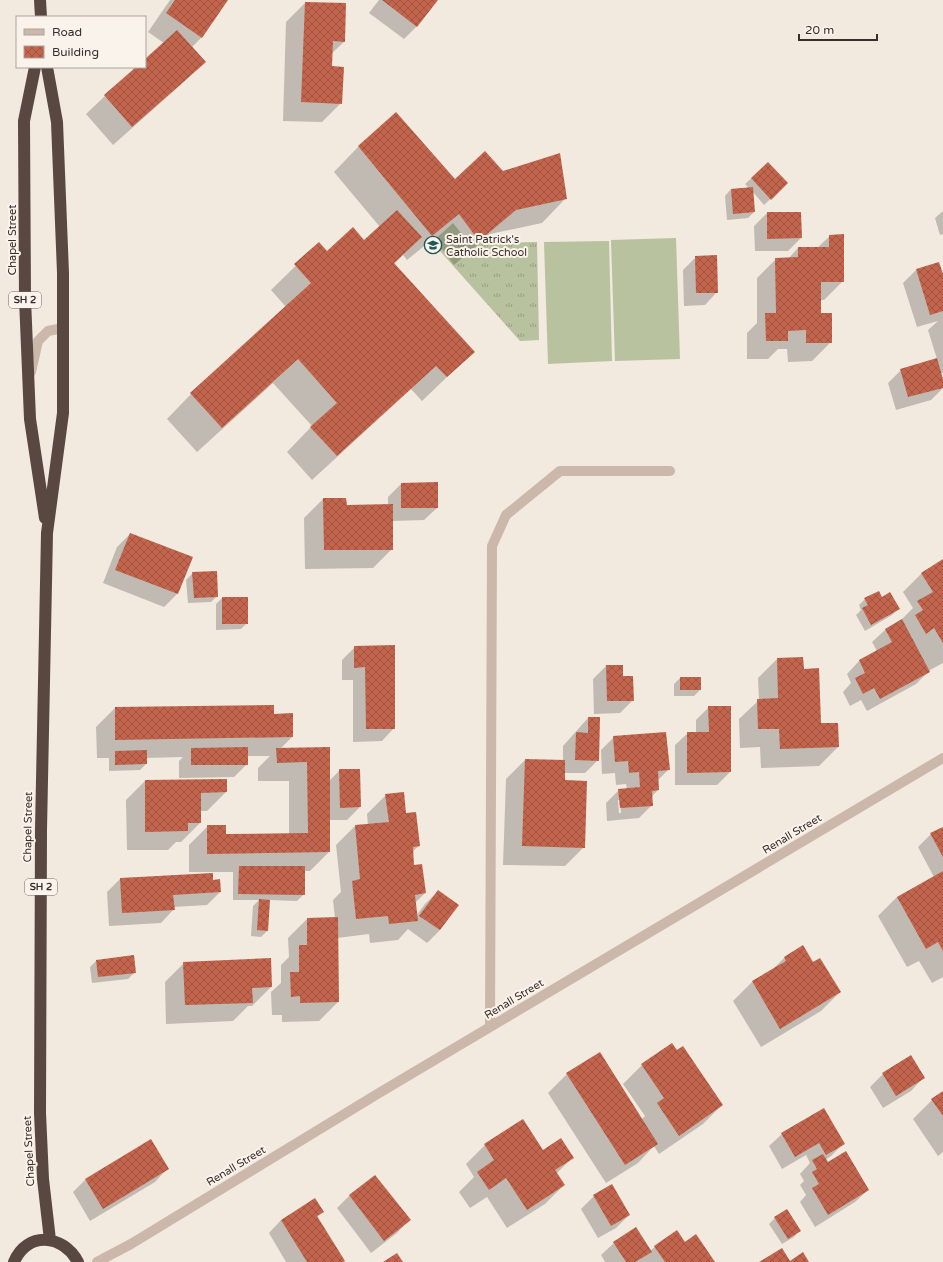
<svg xmlns="http://www.w3.org/2000/svg" width="943" height="1262" viewBox="0 0 943 1262" font-family="'Varela Round',sans-serif">
<style>
.grass{fill:url(#grass-tufts)}
.pitch{fill:#b8c29f}
.shadow{fill:#0003;fill-rule:evenodd}
.building{fill:url(#building-cross-hatch)}
.lines{fill:none;stroke-linecap:round;stroke-linejoin:round}
.minor{stroke:#cbb8ab;stroke-width:10}
.highway{stroke:#594842;stroke-width:12}
.labels{text-anchor:middle;dominant-baseline:central;stroke-width:4;stroke-linejoin:round;paint-order:stroke}
.shield{fill:#faf3ec;stroke:#736964;stroke-width:1}
.shield-label{font-size:10px;font-weight:bold;fill:#392e2a}
.poi-label{font-size:11px;fill:#392e2a;stroke:#faf3ec;text-anchor:start}
.street-label{font-size:11px;fill:#392e2a;stroke:#faf3ec}
</style>
<defs>
<pattern id="grass-tufts" width="24" height="20" patternUnits="userSpaceOnUse"><rect width="24" height="20" fill="#b8c29f"/><path d="M3 7l-1-3M5 7V3M7 7l1-3M15 17l-1-3M17 17v-4M19 17l1-3" fill="none" stroke="#979e82"/></pattern>
<pattern id="building-cross-hatch" width="8" height="8" patternUnits="userSpaceOnUse"><rect width="8" height="8" fill="#c3644d"/><path d="M0 0l8 8M0 8l8-8" fill="none" stroke="#9f5340"/></pattern>
</defs>
<rect width="100%" height="100%" fill="#f2e9df"/>
<path class="grass" d="M453 223 469 243 537 242 539 340 520 341 432 242Z"/>
<path class="pitch" d="M676 238 680 359 615 361 611 240Z
M609 241 612 361 548 364 544 242Z"/>
<path class="shadow" d="M170 0H227L202 37 191 48 204 62 185 81 113 145 86 114 105 96 137 67H145V60L164 43 148 32Z
M379 0H437L417 26 404 39 369 13Z
M305 3 344 42 331 54V67L341 103 322 122 283 121 286 22Z
M396 113 455 180 503 173 566 198 542 223 490 234 454 265 434 238 407 260 403 255 394 264 473 352 422 401 411 389 312 480 287 452 312 426 273 383 197 452 167 419 191 394 286 307 271 290 319 243 327 252 364 242 380 227 334 172 358 147Z
M768 163 787 183 764 205 753 192 754 212 748 218 727 220 725 196 731 189 749 188 745 184Z
M943 211V234L940 235 935 218Z
M767 213 801 238 788 251H755L754 226Z
M830 236 843 281 824 300H820V314L831 342 812 361 788 362 787 349H778L768 359H747V333L757 323V278L776 259H788L798 248H817Z
M696 257 717 292 705 305 684 306 683 270Z
M916 270 943 278V373H940L943 388 931 400 896 410 888 383 901 370 937 359 928 330 938 321 917 327 903 283Z
M401 484 437 508 424 520 392 521V549L373 568 305 569 304 518 323 499 346 506 388 505V497Z
M130 534 191 557 177 594 164 607 103 583 117 547Z
M943 560V663L930 670 916 684 867 711 861 700 850 706 843 692 851 683 847 674 859 661 877 651 872 642 885 630 899 622 913 608 903 592 922 573Z
M193 573 217 596 211 602 188 603 186 580Z
M222 598 247 623 241 629 216 630V604Z
M882 598 898 609 892 615 865 631 856 615 861 610 859 605 865 599Z
M394 646V728L382 741 353 742V680H342V660L355 647Z
M777 659 803 670 820 725 838 747 819 766 761 768 760 747 740 748 739 719 759 700 758 678Z
M606 666H622V677L633 700 620 713 594 714 593 679Z
M680 678H700V690L694 696H674V684Z
M709 707H730V772L717 785H675V745L688 733H696V720Z
M115 708 273 715 292 737 280 749 329 748V781L340 770 360 807 347 820H329V852L310 871H304V894L297 901 269 900 267 931 261 937 251 936 253 906 259 900H233V872H189V845L208 826 225 835 289 834V781H258V768L270 756H247V764L234 777 179 778V761L183 757 146 758V764L140 770 109 771V758H97L96 727Z
M588 718 598 760 585 773H564V781L584 847 565 866 503 865 506 779 525 760 563 761V746Z
M614 737 668 770 657 781 658 790 651 797 652 805 639 818 607 821 606 803 619 790 627 789 626 784 616 785 615 773 602 774 601 750ZM618 800H620L621 813H619Z
M145 781 226 792 207 811H200V823L181 842H176L168 850H127L126 800Z
M386 795 406 814 419 846 412 852 413 866 425 893 415 903 416 916 425 904 438 891 440 930 427 943 408 929 398 940 370 943 369 934 337 938 338 1002 319 1021 282 1022V1015H272L271 992 281 983V965L289 957 288 938 307 919 335 918 333 900 341 892 336 845 355 826 368 825 367 814Z
M943 828V977L932 983 919 961 907 967 878 916 897 897 934 877 918 847 931 834Z
M120 879 213 881 220 892 207 905 173 907V910L161 923 109 926 107 892Z
M803 946 813 963 840 992 821 1011 761 1047 733 1001 752 982 772 970 784 958Z
M96 961 134 973 128 979 92 983 90 967Z
M184 963 271 987 252 1006H248L233 1021 166 1024 165 982Z
M672 1045 722 1105 703 1124 659 1154 654 1146 638 1163 606 1183 548 1093 567 1074 641 1120 645 1116 623 1084 642 1065Z
M883 1074 923 1078 911 1091 883 1108 870 1087Z
M943 1092V1152L938 1156 913 1119 932 1100Z
M523 1120 543 1152 572 1158 557 1173 564 1185 545 1204 507 1228 487 1197 470 1208 459 1192 474 1177 466 1164 485 1145Z
M782 1134 844 1143 831 1156 825 1160 827 1164 868 1190 855 1202 815 1227 800 1202 806 1195 800 1185 804 1181 800 1174 810 1163 806 1155 782 1169 769 1146Z
M167 1169 155 1182 90 1221 73 1192 86 1179Z
M350 1195 409 1220 397 1233 371 1253 337 1208Z
M594 1196 629 1215 616 1228 598 1238 581 1209Z
M323 1212 317 1217 342 1262H286L269 1233 281 1220Z
M775 1218 800 1230 794 1237 782 1244 769 1224Z
M614 1243 650 1251 655 1247 685 1243 714 1262H605L601 1255Z"/>
<path class="building" d="M175 0H228L202 38 166 13Z
M382 0H438L417 27Z
M305 2 346 3 345 42 333 41 332 66 344 67 342 104 301 102Z
M177 30 206 62 132 127 104 95 136 67H145V59Z
M396 112 455 179 485 151 503 171 560 153 567 199 516 210 479 241 459 214 432 236 358 146Z
M768 162 788 183 771 200 751 178Z
M753 187 755 212 733 214 731 189Z
M397 210 422 237 394 263 475 352 447 377 436 366 337 456 310 427 337 403 298 359 222 428 190 393 311 283 294 264 319 242 327 251 353 227 364 240Z
M767 212H801L802 238 767 239Z
M844 234V282H821V313H832V343H806V330L788 331V341H766L765 313H776L775 258 798 257V247H829V235Z
M717 255 718 293H696L695 256Z
M939 262 943 274V311L930 315 916 269Z
M937 358 943 379V388L908 397 900 369Z
M438 482V508H401V483Z
M323 498H346L347 505 393 504V550H324Z
M130 533 193 557 178 594 115 570Z
M943 559V643L934 628 926 634 915 615 923 610 917 601 933 592 921 573Z
M217 571 218 597 194 598 192 572Z
M879 591 882 597 890 592 900 609 871 625 862 608 868 605 864 598Z
M222 597H248V624H222Z
M902 619 930 672 880 699 874 688 863 694 855 678 865 673 859 660 892 642 885 629Z
M395 645V729H366L365 667 354 668V646Z
M803 657 804 669 819 668 821 723H838L839 747 780 749 779 729H758L757 699 778 698 777 658Z
M606 665H623V676H633L634 701H607Z
M680 677H701V690H680Z
M274 705V714L293 713V737L115 740V707Z
M708 706H731V772L687 773V732H709Z
M588 717H600L599 761 575 760 576 732 588 733Z
M666 732 670 770 658 771 659 790 652 791 653 806 620 808 618 789 640 787 639 772 629 773 628 761 615 762 613 736Z
M248 747V765H191V748Z
M330 747V852L207 854V825H226V834L308 833 307 762 277 763 276 748Z
M147 750V764L115 765V751Z
M525 759 565 760V780L587 781 585 848 522 846Z
M339 769H360L361 807 340 808Z
M227 779V792L201 793V823H188V831L145 832V780Z
M404 792 406 813 416 812 420 846 413 847 414 865 422 864 426 893 415 895 418 921 389 924 388 916 356 919 352 881 360 879 355 825 389 822 385 794Z
M943 827V857L930 833Z
M239 866H305V895L238 894Z
M943 871V951L938 942 926 949 897 897Z
M213 873V880L220 879 221 892 173 895 175 910 122 913 120 878Z
M438 890 459 905 440 930 419 916Z
M259 899 270 900 268 931 257 930Z
M338 917 339 1002 300 1003V996L291 997 290 972H299V945H307V918Z
M803 945 813 962 820 958 841 992 780 1029 752 981 786 961 784 957Z
M134 955 136 973 98 977 96 960Z
M271 958 272 987 252 988 253 1003 185 1005 183 962Z
M672 1043 677 1050 683 1046 723 1105 679 1136 657 1103 664 1098 641 1064Z
M600 1052 658 1144 625 1165 566 1073Z
M911 1055 925 1078 896 1096 882 1073Z
M943 1091V1116L931 1099Z
M824 1108 845 1144 826 1155 819 1143 795 1157 781 1133Z
M523 1119 543 1150 561 1138 574 1158 555 1170 565 1185 527 1210 506 1178 489 1190 477 1172 494 1160 484 1144Z
M151 1139 169 1169 103 1209 85 1179Z
M846 1151 869 1190 828 1215 812 1188 819 1184 812 1172 817 1169 812 1160 823 1154 828 1162Z
M375 1175 411 1220 384 1241 349 1195Z
M612 1184 630 1215 611 1226 593 1195Z
M315 1198 324 1212 317 1216 345 1261 343 1262H307L281 1220Z
M787 1209 801 1231 788 1239 774 1217Z
M636 1227 652 1252 635 1262H626L613 1242Z
M677 1230 685 1242 696 1234 715 1262H665L654 1246Z
M782 1248 790 1261 803 1252 809 1262H759Z
M397 1253 403 1262H383Z"/>
<g class="lines">
<path class="minor" d="M31 372 38 341 48 331 63 328
M490 1027 492 546 506 515 560 471H670
M97 1262 131 1244 379 1093 943 758"/>
<path class="highway" d="M40 0 41 17
M35 67 24 121 25 299 30 419 45 518
M47 67 57 122 63 273V413L47 533 41 830 40 1113 43 1179 50 1240
M14 1262C27 1231 63 1234 78 1262"/>
</g>
<defs>
<symbol id="school-ring" viewBox="-11 -11 22 22"><circle r="9.5" fill="#faf3ec" stroke="#205859" stroke-width="1.5"/><path d="M0-5L7-2L0 1L-7-2ZM-4 1L0 2.5L4 1V4Q0 6-4 4Z" fill="#205859"/></symbol>
</defs>
<g fill-rule="evenodd">
<use href="#school-ring" x="423" y="235" width="20" height="20"/>
</g>
<g class="labels">
<g class="shield">
<rect x="9" y="292" width="32" height="16" rx="3"/>
<rect x="25" y="879" width="32" height="16" rx="3"/>
</g>
<g class="shield-label">
<text x="25" y="300">SH 2</text>
<text x="41" y="887">SH 2</text>
</g>
<g class="poi-label">
<text x="446" y="239">Saint Patrick's<tspan x="446" dy="13">Catholic School</tspan></text>
</g>
<g class="street-label">
<text transform="translate(12 240) rotate(-90)">Chapel Street</text>
<text transform="translate(28 827) rotate(-89)">Chapel Street</text>
<text transform="translate(792 834) rotate(-31)">Renall Street</text>
<text transform="translate(514 999) rotate(-31)">Renall Street</text>
<text transform="translate(29 1151) rotate(-93)">Chapel Street</text>
<text transform="translate(236 1166) rotate(-31)">Renall Street</text>
</g>
</g>
<rect x="16" y="16" width="130" height="52" fill="#faf3ec" stroke="#ada49e"/>
<rect x="24" y="29" width="20" height="6" fill="#cbb8ab" stroke="#ada49e"/>
<text x="52" y="36" font-size="12" fill="#392e2a">Road</text>
<rect x="24" y="46" width="20" height="12" fill="url(#building-cross-hatch)" stroke="#ada49e"/>
<text x="52" y="56" font-size="12" fill="#392e2a">Building</text>
<path d="M799 34v6h78v-6" fill="none" stroke="#392e2a" stroke-width="2"/>
<text x="805" y="34" font-size="12" fill="#392e2a" stroke="#faf3ec" stroke-width="3" paint-order="stroke">20 m</text>
</svg>
